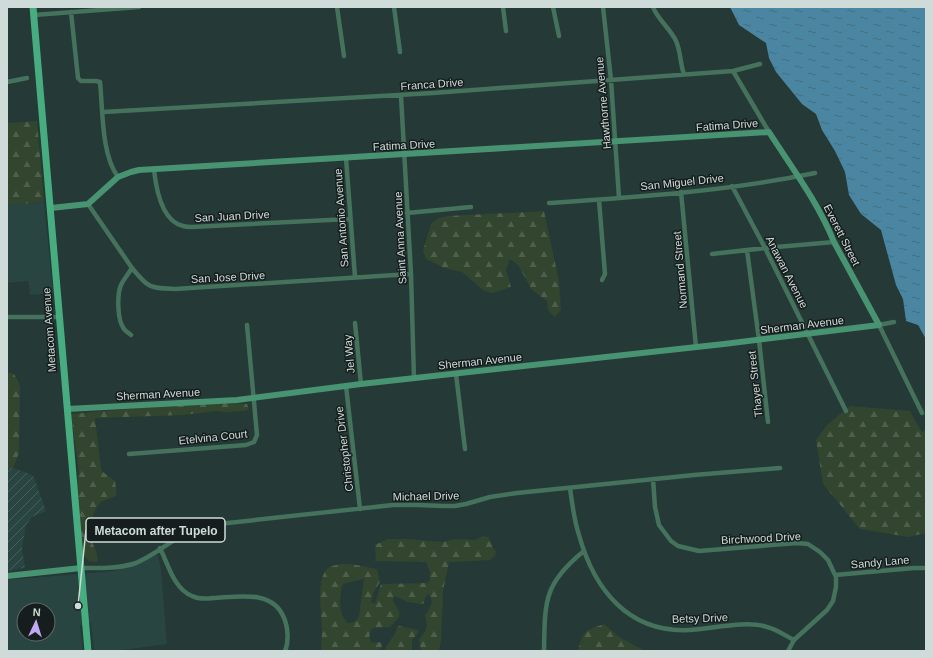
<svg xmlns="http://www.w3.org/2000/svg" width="933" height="658" viewBox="0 0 933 658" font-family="Arial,sans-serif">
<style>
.built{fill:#284541;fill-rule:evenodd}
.industrial{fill:url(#industrial-furrows)}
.forest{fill:url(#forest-firs);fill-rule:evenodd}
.water{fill:url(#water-ripples)}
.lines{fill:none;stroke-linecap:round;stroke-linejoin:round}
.street{stroke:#44725c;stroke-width:4.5}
.secondary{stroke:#489371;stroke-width:6}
.primary{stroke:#47ad81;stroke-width:7}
.labels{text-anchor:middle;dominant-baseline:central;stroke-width:3;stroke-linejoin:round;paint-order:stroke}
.street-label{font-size:11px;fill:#cfdbd9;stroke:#151e1d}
.leader{fill:none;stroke:#cfdbd9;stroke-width:1.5}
.callout-dot{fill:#cfdbd9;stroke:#151e1d;stroke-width:1.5}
.callout{fill:#151e1d;stroke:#cfdbd9;stroke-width:1.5}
.callout-label{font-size:12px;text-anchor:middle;font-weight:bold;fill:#cfdbd9}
</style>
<defs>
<pattern id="industrial-furrows" width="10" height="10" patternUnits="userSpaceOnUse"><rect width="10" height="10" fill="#284541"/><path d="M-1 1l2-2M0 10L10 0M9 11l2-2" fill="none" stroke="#465f5c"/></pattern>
<pattern id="forest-firs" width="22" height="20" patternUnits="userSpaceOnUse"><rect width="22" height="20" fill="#32452e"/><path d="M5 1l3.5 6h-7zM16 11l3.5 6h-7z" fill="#4f5f4c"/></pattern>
<pattern id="water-ripples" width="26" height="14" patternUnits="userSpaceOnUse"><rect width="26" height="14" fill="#4a86a2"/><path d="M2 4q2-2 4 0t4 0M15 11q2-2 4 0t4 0" fill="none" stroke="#466e80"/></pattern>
</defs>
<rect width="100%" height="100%" fill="#253936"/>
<path class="built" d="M44 202 53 293 30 295 28 281 7 283V205Z
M157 553 161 569 167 644 122 650V651H94L91 623 80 625 83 651H7V580L114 571 130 566ZM24 610H48V634H24Z"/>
<path class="industrial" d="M7 468H13L30 474 34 477 46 511 32 517 26 525 22 549 25 568 7 571Z"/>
<path class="forest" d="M37 121 44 202 7 205V123Z
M544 211 559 281 561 310 555 317 548 310 547 301 532 290 518 265 510 259 506 269 511 287 493 293 484 291 462 272 444 268 426 259 423 251 431 224 438 218 448 216Z
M7 372 14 374 19 383 20 388 19 453 13 468H7Z
M221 403 247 404 249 409 245 411 226 412 216 411 183 415 95 418 101 468 103 472 115 481 117 495C112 499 105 498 100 503 92 511 88 530 92 541 94 548 99 554 97 562L88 561 85 557 82 548 76 491 79 472 71 414 128 409Z
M850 406 910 411 922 432 926 430V533L908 537 860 529 823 484 816 440 827 425Z
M483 536 488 537C491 542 492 547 496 552L495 556 490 560 449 562 443 591 441 641 439 651H421L419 639 426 630 427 625 425 615C430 609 435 600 428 594L425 598 424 603 422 604 408 602 394 596 393 601C402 614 402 615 390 627L373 628C369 632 368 639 372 643L381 642 382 646 379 651H321C321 644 322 637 322 630 322 616 314 571 332 566 346 561 362 566 377 569L380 582 374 591 371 602 375 604 381 584 427 583 430 580V572L426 562 376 561 375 545 388 539H407L442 542 455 539 475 540ZM364 579 359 616C356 621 354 623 348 623 338 614 339 596 343 584Z
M604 624 619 637 645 651H578C583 630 585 631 604 624Z
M399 626 418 630V633L412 640V651H385C388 640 395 638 397 627Z"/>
<path class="water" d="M730 7H926V339L918 325 906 321 903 299 896 285 881 230 861 214 849 195 845 172 835 151 822 130 816 114 802 104 776 72 769 58 766 43 739 25Z"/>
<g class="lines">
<path class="street" d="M337 7 344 56
M394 7 400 52
M503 7 506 31
M553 7 559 36
M603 7 611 80 619 198
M653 7C658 20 670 28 676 41 681 52 680 64 684 74
M71 12 78 78 81 81H96L100 82C103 110 101 154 118 177
M34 15 139 7
M733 71 769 132
M7 82 27 78
M401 96 411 274 414 379
M103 112 433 93 733 71 760 64
M346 158 355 277
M154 170C156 188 161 221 183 226 186 227 189 227 192 227L350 219
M732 186 765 248 846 411
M681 192 696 347
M599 200 605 274 602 280
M549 203C638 197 728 191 815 173
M88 204 132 268C149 289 150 288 175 289L411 274
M407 213 471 207
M747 250 759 340 768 422
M712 254 765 248 834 242
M7 317H59
M894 322 879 325 922 413
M355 323 361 384
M131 335C129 333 125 331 124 329 117 320 117 294 121 285 124 279 129 273 132 268
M456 374 465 449
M346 386 360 509
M129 454 246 445 254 442 257 435 247 325
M653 479 655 507 659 525 671 541 678 546 699 551 797 543 808 544 820 552 828 560 836 577V587L833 601 827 610 794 640 788 651
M570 488C572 503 574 520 579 535 594 589 628 633 689 630 711 629 747 620 767 627 776 629 786 636 794 640
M160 548C168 564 174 589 192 596 198 599 206 599 213 598 237 597 273 589 284 618 288 627 289 642 285 651
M81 568C99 568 118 569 136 563 162 552 179 531 209 525L393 505H418L443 506H455L466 504 490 497 517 493 694 475 780 468
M835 575 914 568H926
M544 651C545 602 543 584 584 551"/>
<path class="secondary" d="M51 208 88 204 118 177 131 172 139 170 769 132C792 168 818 202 834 242L879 325 724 344 361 384 237 400 67 409
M7 576 81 568"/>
<path class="primary" d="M33 7 88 651"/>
</g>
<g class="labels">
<g class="street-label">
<text transform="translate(432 84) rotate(-4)">Franca Drive</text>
<text transform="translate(603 103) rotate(-95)">Hawthorne Avenue</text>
<text transform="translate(727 125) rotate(-4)">Fatima Drive</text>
<text transform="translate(404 145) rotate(-3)">Fatima Drive</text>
<text transform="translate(682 182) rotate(-6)">San Miguel Drive</text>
<text transform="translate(232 216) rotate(-3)">San Juan Drive</text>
<text transform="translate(341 218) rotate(-94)">San Antonio Avenue</text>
<text transform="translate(842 235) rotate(63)">Everett Street</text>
<text transform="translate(400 238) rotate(-93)">Saint Anna Avenue</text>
<text transform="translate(680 270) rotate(-95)">Normand Street</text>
<text transform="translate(787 272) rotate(63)">Anawan Avenue</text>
<text transform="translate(228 277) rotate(-3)">San Jose Drive</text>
<text transform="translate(802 325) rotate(-7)">Sherman Avenue</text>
<text transform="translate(49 330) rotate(-94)">Metacom Avenue</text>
<text transform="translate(349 354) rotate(-95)">Jel Way</text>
<text transform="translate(480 361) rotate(-6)">Sherman Avenue</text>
<text transform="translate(755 384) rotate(-96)">Thayer Street</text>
<text transform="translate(158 394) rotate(-3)">Sherman Avenue</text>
<text transform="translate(213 437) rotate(-6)">Etelvina Court</text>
<text transform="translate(344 449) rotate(-97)">Christopher Drive</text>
<text transform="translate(426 496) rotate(-1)">Michael Drive</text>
<text transform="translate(761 538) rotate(-3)">Birchwood Drive</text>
<text transform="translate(880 562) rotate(-5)">Sandy Lane</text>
<text transform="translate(700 618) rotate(-2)">Betsy Drive</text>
</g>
</g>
<path class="leader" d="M78 606L86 530"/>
<circle class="callout-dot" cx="78" cy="606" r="4"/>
<rect class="callout" x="86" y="518" width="139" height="24" rx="4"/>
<g class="callout-label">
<text x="156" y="535">Metacom after Tupelo</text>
</g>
<rect width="933" height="658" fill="none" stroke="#cfdbd9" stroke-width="16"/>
<g transform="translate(36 622) rotate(4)"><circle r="19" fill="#151e1d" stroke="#5f6a68"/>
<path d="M0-3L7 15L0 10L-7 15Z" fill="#c1a8f3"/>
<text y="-6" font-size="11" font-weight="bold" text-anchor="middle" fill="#cfdbd9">N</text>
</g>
</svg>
